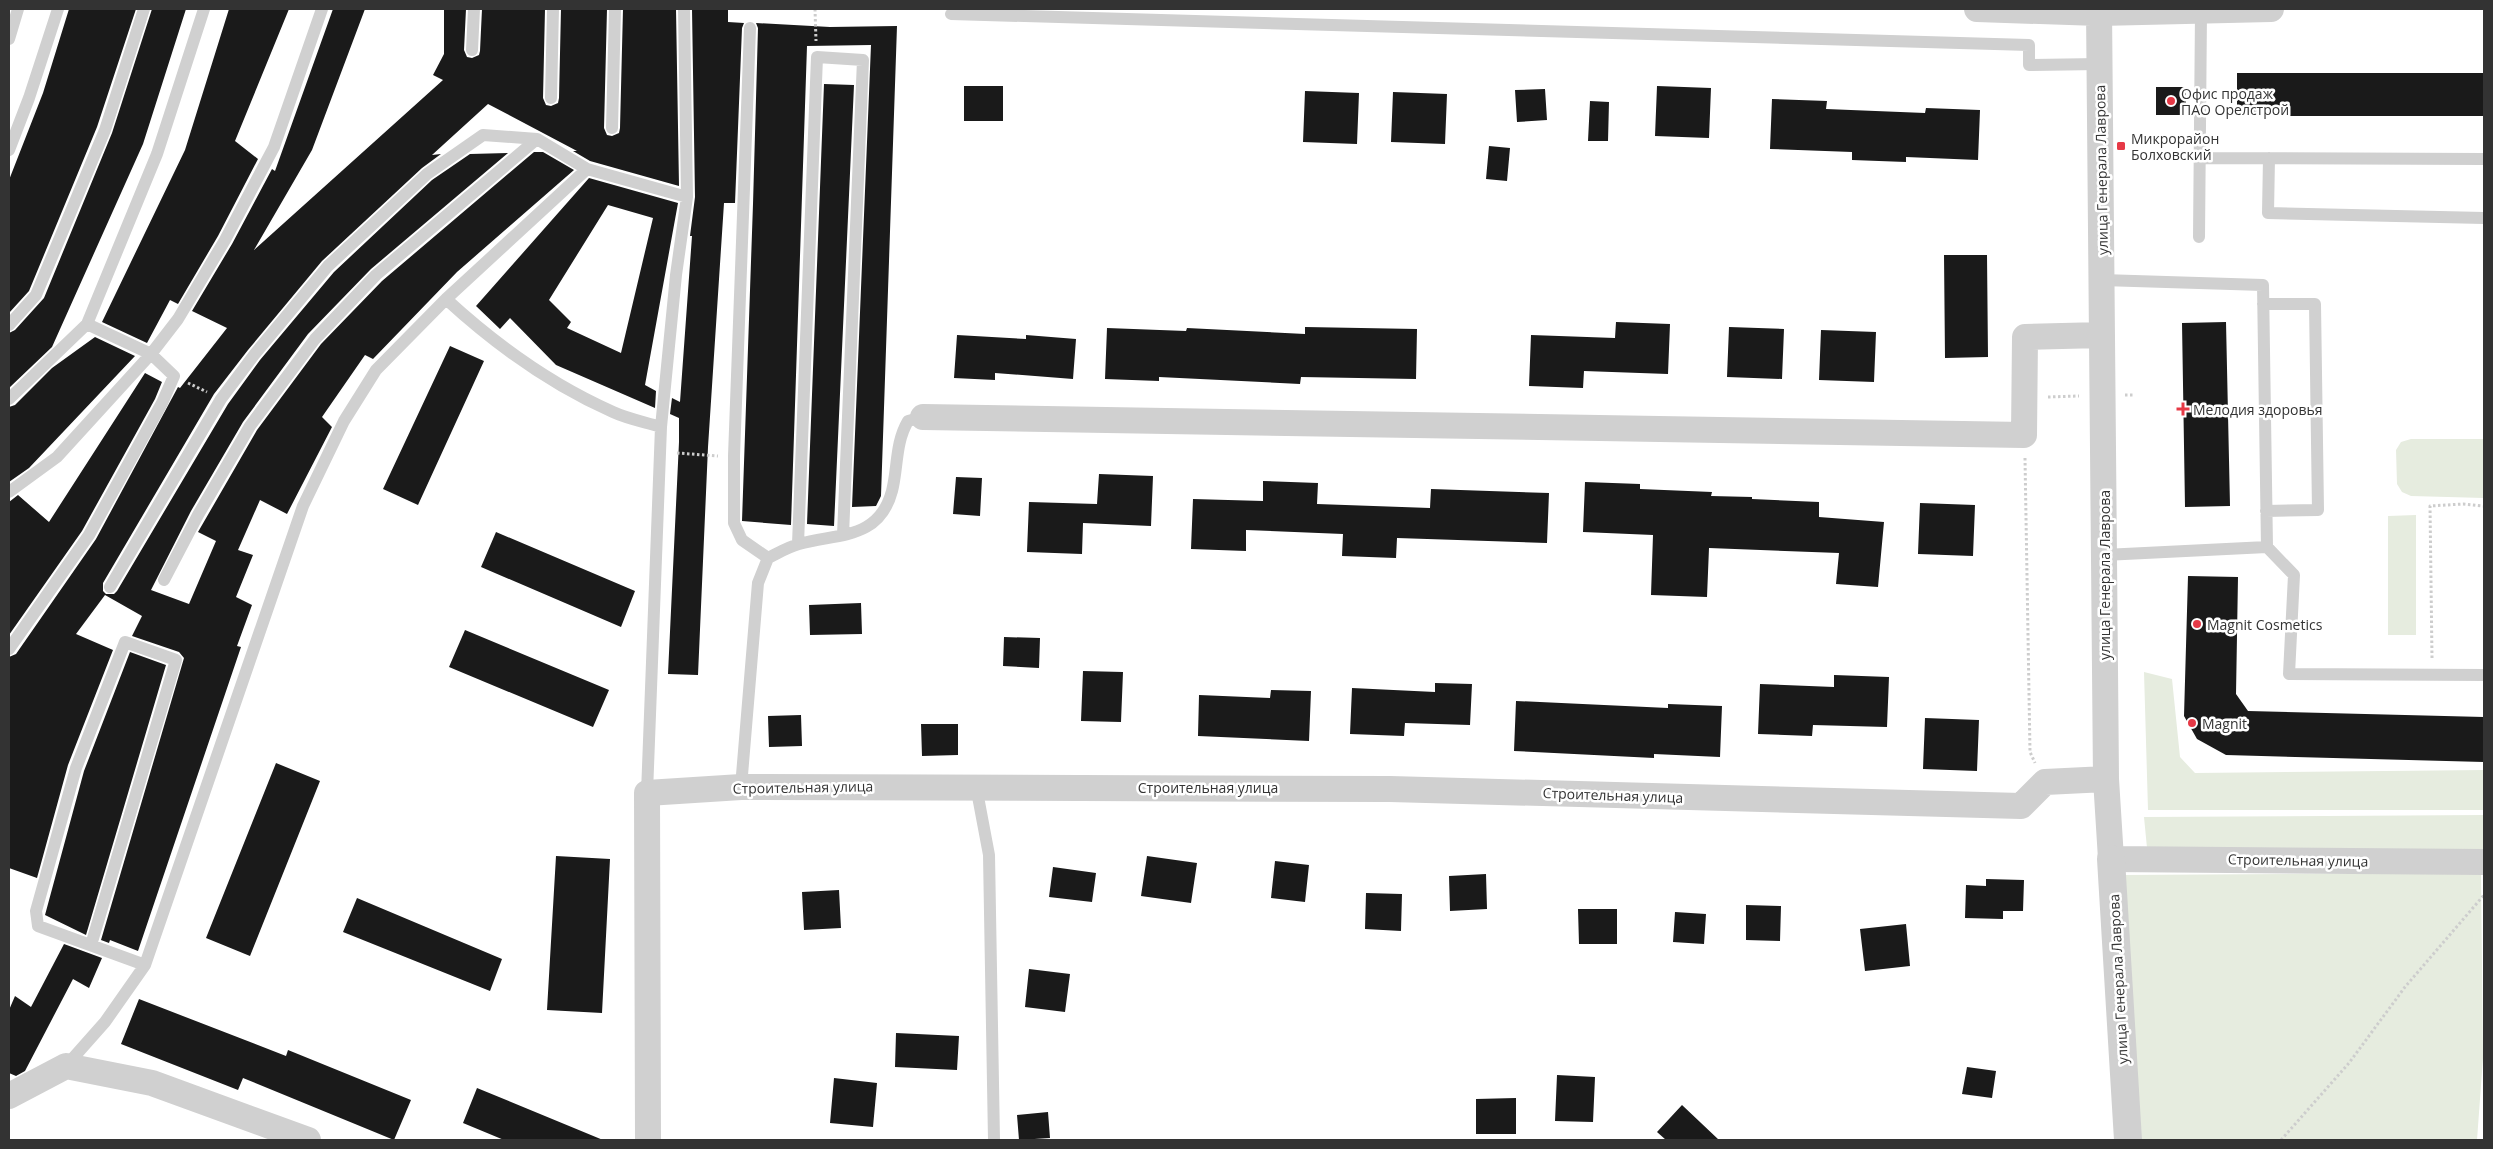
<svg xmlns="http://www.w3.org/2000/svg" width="2493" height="1149" viewBox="0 0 2493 1149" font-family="'Open Sans',sans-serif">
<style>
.green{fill:#e6ecdf}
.building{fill:#1a1a1a;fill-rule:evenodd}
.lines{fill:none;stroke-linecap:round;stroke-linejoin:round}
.path{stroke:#cdcdcd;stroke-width:3;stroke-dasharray:2.5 2.5;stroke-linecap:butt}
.service{stroke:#d0d0d0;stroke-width:12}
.minor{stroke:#d0d0d0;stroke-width:26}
.tertiary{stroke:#d0d0d0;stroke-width:28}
.poi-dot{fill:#e63946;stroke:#fff;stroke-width:2}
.labels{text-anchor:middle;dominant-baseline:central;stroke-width:5;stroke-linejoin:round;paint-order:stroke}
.poi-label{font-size:14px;fill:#333;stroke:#fff;text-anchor:start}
.street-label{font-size:14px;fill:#333;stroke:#fff}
</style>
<rect width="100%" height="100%" fill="#fff"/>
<path class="green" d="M2411 439H2484V498L2411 496 2402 492 2397 484 2396 450 2401 442Z
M2416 515V635H2388V516Z
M2144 672 2172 679 2180 757 2195 773 2484 770V810H2148Z
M2484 815V853L2147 848 2144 817Z
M2481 873 2483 1058 2477 1140H2138L2124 875Z"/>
<path class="building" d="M69 9H136L97 127 29 291 9 313V180L43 93Z
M152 9H186L143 144 52 347 9 388V333L15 330 44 298 112 133Z
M229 9H289L235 141 258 159 218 236 178 304 170 300 147 343 102 322 185 150Z
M333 9H365L312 150 254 250 443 80 433 75 444 54V9H466L464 50 467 57 472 58 479 55 480 51 482 9H545L543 98 546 105 551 106 558 103 559 98 561 9H607L604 128 607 135 612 136 619 133 620 128 623 9H676L679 186 590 161 573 151H577L488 104 432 155 441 154 422 168 322 261 248 350 214 394 103 583V591L106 594H114L117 591 228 404 260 360 334 272 432 180 470 154 508 153 371 269 308 334 243 422 191 511 151 590 189 604 216 541 198 532 257 430 321 344 382 281 534 152H543L574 170 457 272 373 359 365 355 322 417 332 427 287 514 260 500 238 550 253 555 236 597 252 605 237 646 241 647 138 951 110 940 109 943 101 940 184 658 179 652 132 636 142 616 105 595 76 634 113 650 68 765 37 878 9 868V657L16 654 96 539 178 387 180 388 227 328 192 311 232 244 272 169 275 171Z
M692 9H728V22L744 23 742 28 735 203H724L708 447 698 675 668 674 679 442V418L670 414 672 398 680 402 692 236H690L695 197Z
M756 23 830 27 897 26 881 496 876 506 852 507 871 45 807 46 791 525 742 521 753 204 758 28Z
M2237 73H2484V116H2237Z
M824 84 854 85 834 526 807 524Z
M964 86H1003V121H964Z
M1657 86 1711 88 1709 138 1655 136Z
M2156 87H2186V115H2156Z
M1545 89 1547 120 1517 122 1515 90Z
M1305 91 1359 93 1357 144 1303 142Z
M1393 92 1447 94 1445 144 1391 142Z
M1772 99 1827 101 1826 109 1925 113 1926 108 1980 110 1978 160 1906 157V162L1852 160V152L1770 149Z
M1590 101 1609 102 1608 141H1588Z
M1489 146 1510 148 1507 181 1486 179Z
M589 178 678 203 645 385 656 391 655 408 556 365 510 318 500 329 476 306ZM608 205 653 218 621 353 567 328 571 322 549 300Z
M1944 255H1987L1988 357 1945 358Z
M1616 322 1670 324 1668 374 1584 371 1583 388 1529 386 1531 335 1615 338Z
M2226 322 2230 506 2185 507 2182 323Z
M1305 327 1417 329 1416 379 1301 377 1300 384 1159 377V381L1105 379 1107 328 1186 331 1187 328 1305 334Z
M1729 327 1784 329 1782 379 1727 377Z
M1821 330 1876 332 1874 382 1819 380Z
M957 335 1026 339V335L1076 339 1073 379 995 373V380L954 378Z
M95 337 135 356 29 468 9 482V407L15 405 52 368Z
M450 346 484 361 418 505 383 489Z
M145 373 162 382 155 399 82 531 9 635V502L18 495 49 522Z
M1099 474 1153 476 1151 526 1083 523 1082 554 1027 552 1029 502 1097 504Z
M956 477 982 478 980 516 953 514Z
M1263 481 1318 483 1317 504 1430 508 1431 489 1549 493 1547 543 1397 538 1396 558 1342 556 1343 534 1246 530V551L1191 549 1193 499 1263 501Z
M1585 482 1640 484V489L1712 492 1711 496 1752 497V499L1819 502V517L1884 522 1878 587 1836 584 1839 553 1709 548 1707 597 1651 595 1653 535 1583 532Z
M1920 503 1975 505 1973 556 1918 554Z
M496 532 635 591 621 627 481 567Z
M2188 576 2238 577 2236 694 2248 711 2484 717V762L2226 755 2197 739 2184 716Z
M861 603 862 634 810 635 809 605Z
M465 630 609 690 593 727 449 667Z
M1004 637 1040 638 1039 668 1003 666Z
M130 652 166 665 86 935 45 915 84 771Z
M1083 671 1123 672 1121 722 1081 721Z
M1834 675 1889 677 1887 727 1813 725 1812 736 1758 734 1760 684 1834 687Z
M1435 683 1472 684 1470 725 1405 723 1404 736 1350 734 1352 688 1435 692Z
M1271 690 1311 691 1309 741 1198 736 1199 695 1270 698Z
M1516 701 1668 708V704L1722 706 1720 757 1654 754V758L1514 751Z
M801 715 802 746 769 747 768 716Z
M1925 718 1979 720 1977 771 1923 769Z
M921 724H958V755L922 756Z
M276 763 320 781 250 956 206 938Z
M556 856 610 859 602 1013 547 1010Z
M1147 856 1197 863 1191 903 1141 896Z
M1275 861 1309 865 1305 902 1271 898Z
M1053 867 1096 873 1092 902 1049 897Z
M1486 874 1487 909 1450 911 1449 876Z
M1986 879 2024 880 2023 911H2003V919L1965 918 1966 885 1986 886Z
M839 890 841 928 804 930 802 892Z
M1366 893 1402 894 1401 931 1365 929Z
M357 898 502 959 490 991 343 932Z
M1746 905 1781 906 1780 941 1746 940Z
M1578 909H1617V944H1579Z
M1675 912 1706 914 1704 944 1673 942Z
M1906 924 1910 966 1865 971 1860 929Z
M64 944 102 958 89 988 73 979 25 1071 16 1076 9 1073V1010L15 996 31 1007Z
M1029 969 1070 974 1065 1012 1025 1007Z
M139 999 286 1056 288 1050 411 1100 394 1140 243 1078 238 1090 121 1044Z
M896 1033 959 1036 957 1070 895 1067Z
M1967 1067 1996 1071 1992 1098 1962 1094Z
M1557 1075 1595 1077 1593 1122 1555 1121Z
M834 1078 877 1083 873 1127 830 1123Z
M477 1088 603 1140H504L463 1123Z
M1516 1098V1134H1476V1099Z
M1682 1105 1719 1140H1666L1657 1132Z
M1048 1112 1050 1138 1019 1140 1017 1115Z"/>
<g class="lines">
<path class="path" d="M815 9 816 41
M188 383 207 392
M2125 395H2134
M2048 397 2079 396
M677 453 718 456
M2025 458 2030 752 2035 763
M2432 658 2430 506 2463 504 2484 506
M2281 1140 2349 1063 2405 987 2484 895"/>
<path class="service" d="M951 14 2029 45V65L2099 64
M9 39 18 9
M472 50 474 9
M551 98 553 9
M612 128 615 9
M9 150 29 98 58 9
M2200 158 2484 159
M2269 158 2268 213 2484 218
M2199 237 2201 12
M2102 280 2263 285 2267 547
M446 299C495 344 552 385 613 412 628 419 645 422 661 427
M2263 304H2315L2318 510 2266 511
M87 324 157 154 204 9
M9 325 36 295 105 130 144 9
M9 399 87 324 151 354 178 319 225 240 274 147 322 9
M9 492 57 457 151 354 174 376 162 403 89 535 9 649
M798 544 817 57 863 60 843 535
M2104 555 2267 547 2294 575 2289 674 2484 675
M768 558C778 553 788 547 799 544 838 533 879 540 892 491 898 468 895 443 908 421L923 417
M164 580 198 515 250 426 315 339 376 275 537 139
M110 587 221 399 254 355 328 266 427 174 483 135 537 139 587 169
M976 786 989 855 994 1140
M741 787 758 583 768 558 742 540 734 523V456L750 28
M647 793 661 427 676 275 687 197 684 9
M91 945 176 660 125 642 76 768 36 911 38 926 145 965
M66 1066 105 1022 145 965 303 506 344 421 376 370 446 299 587 169 687 197"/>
<path class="minor" d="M1977 9 2099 13 2271 9
M2099 9 2106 779 2111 859 2484 862
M923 417 2024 435 2025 337 2102 335
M9 1096 66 1066 152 1083 308 1140
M648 1140 647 793 741 787 1390 789 2021 806 2045 782 2106 779"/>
<path class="tertiary" d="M2111 859 2128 1140"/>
</g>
<g class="poi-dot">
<circle cx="2171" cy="101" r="5"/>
<rect x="2116" y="141" width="10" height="10" rx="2.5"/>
<path d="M2180.5 401.5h5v5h5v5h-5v5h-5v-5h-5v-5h5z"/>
<circle cx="2197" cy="624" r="5"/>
<circle cx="2192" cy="723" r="5"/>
</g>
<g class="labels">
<g class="poi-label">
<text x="2181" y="93">Офис продаж<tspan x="2181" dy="16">ПАО Орелстрой</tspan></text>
<text x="2131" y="138">Микрорайон<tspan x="2131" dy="16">Болховский</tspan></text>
<text x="2193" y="409">Мелодия здоровья</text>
<text x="2207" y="624">Magnit Cosmetics</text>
<text x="2202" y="723">Magnit</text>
</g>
<g class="street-label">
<text transform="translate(2101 170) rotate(-91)">улица Генерала Лаврова</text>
<text transform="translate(2104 575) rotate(-90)">улица Генерала Лаврова</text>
<text transform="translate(803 787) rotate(-1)">Строительная улица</text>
<text x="1208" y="787">Строительная улица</text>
<text transform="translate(1613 795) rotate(2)">Строительная улица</text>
<text transform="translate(2298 860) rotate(1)">Строительная улица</text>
<text transform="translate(2118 979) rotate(-93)">улица Генерала Лаврова</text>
</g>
</g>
<rect width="2493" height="1149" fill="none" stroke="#333333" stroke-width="20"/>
</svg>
